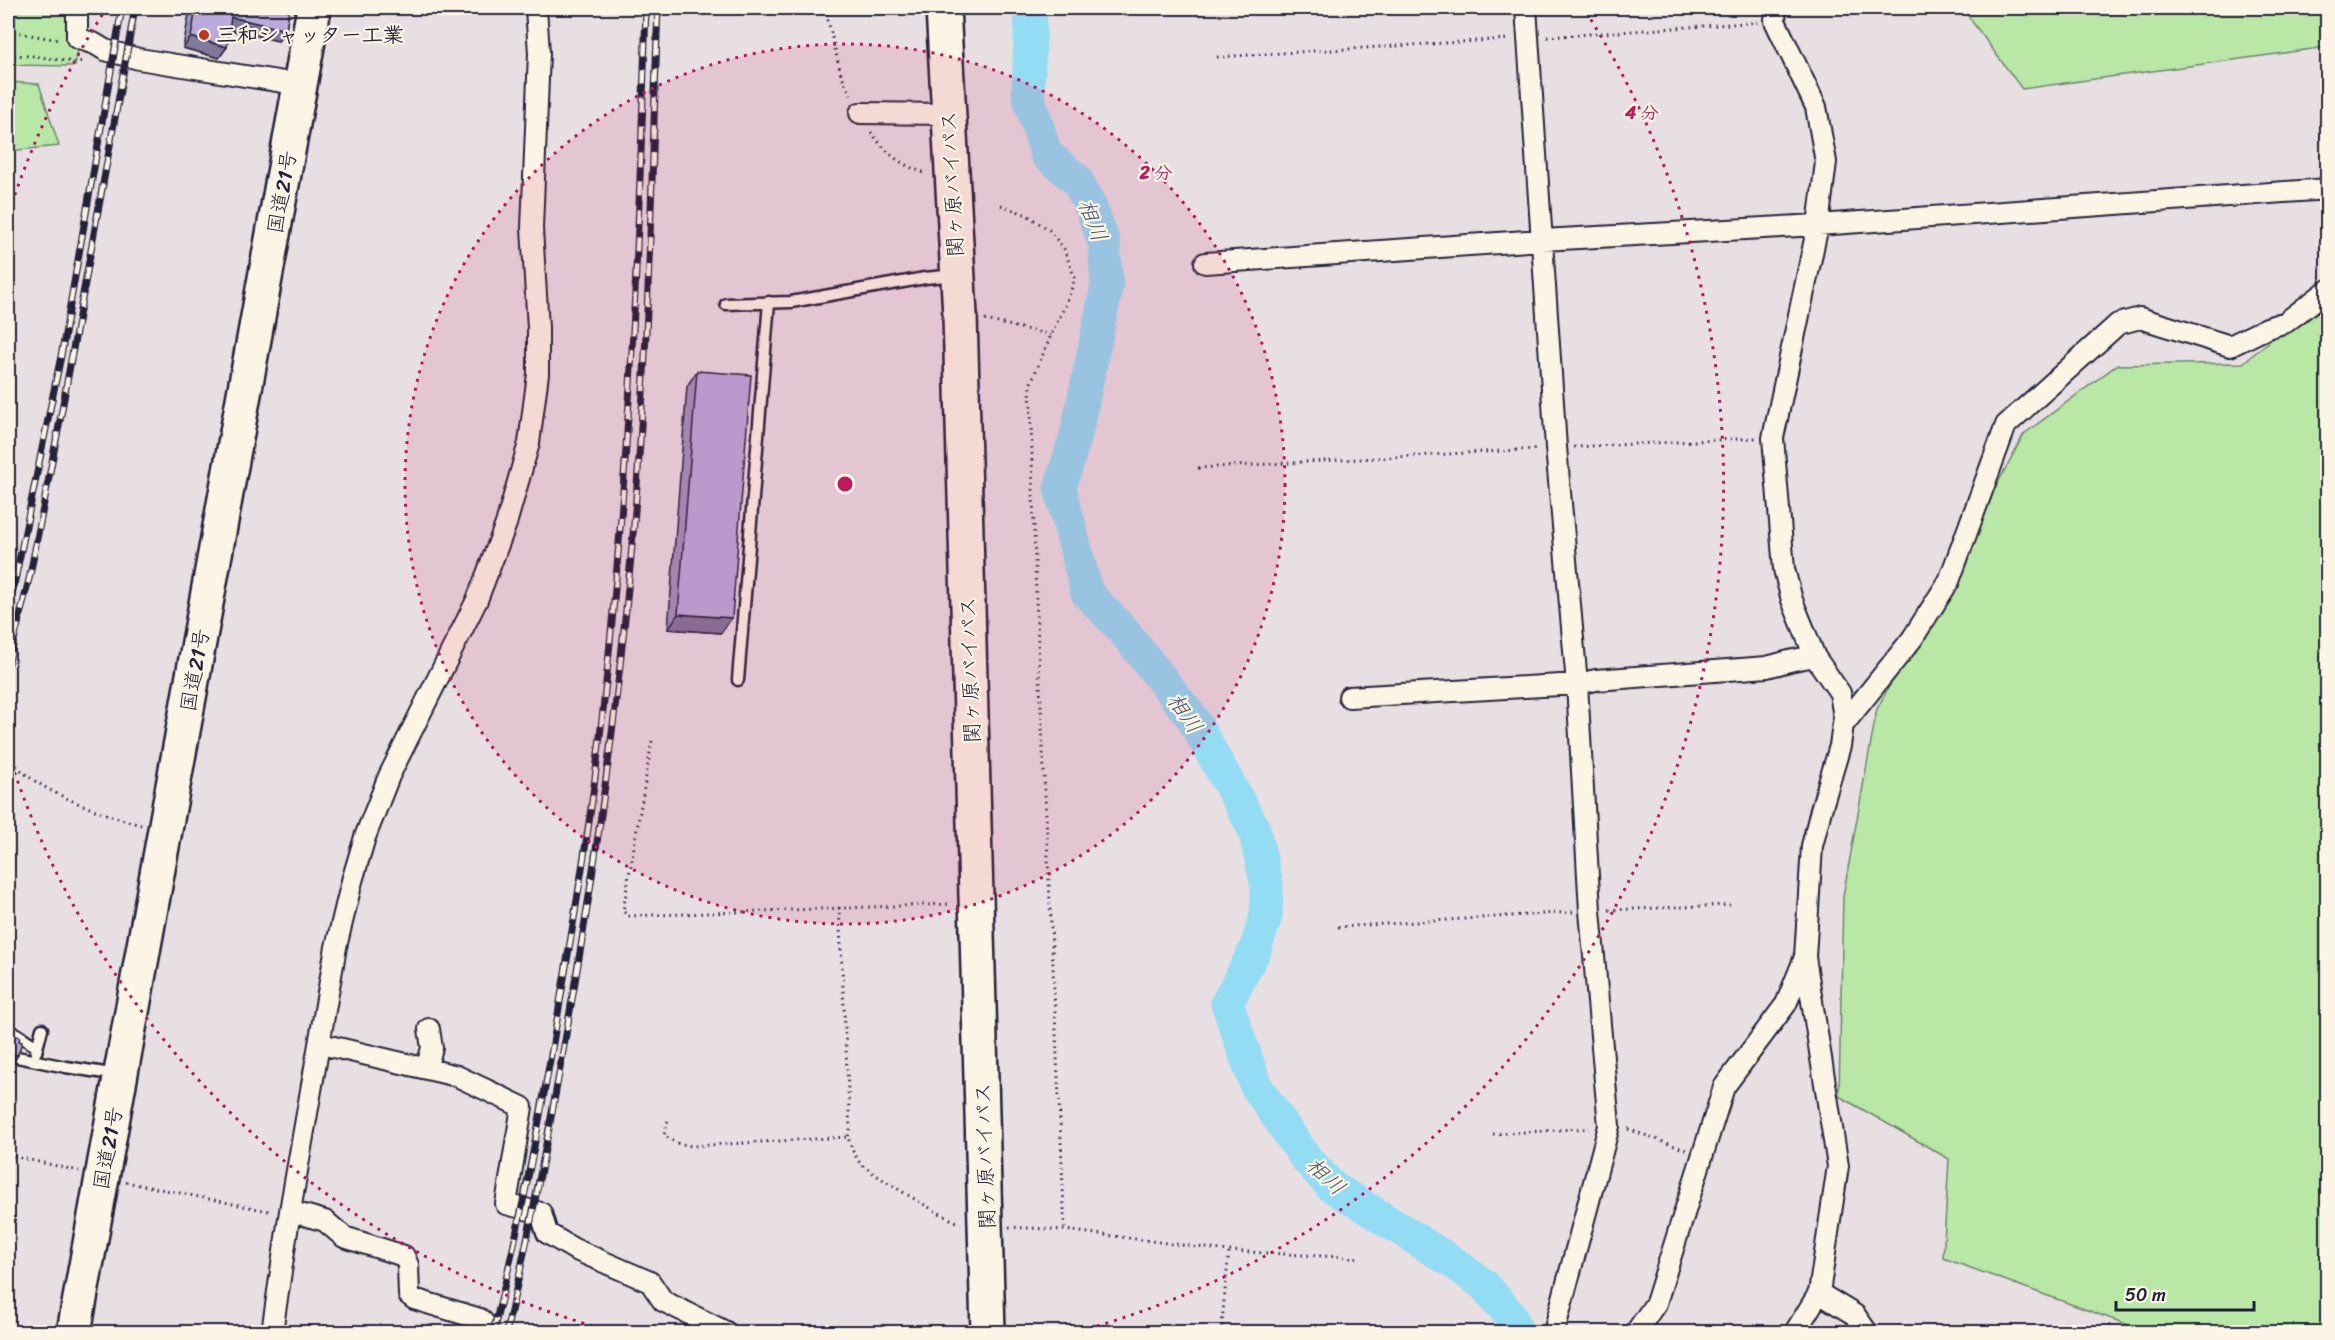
<svg xmlns="http://www.w3.org/2000/svg" width="2335" height="1340" viewBox="0 0 2335 1340" font-family="Sriracha,'Klee One',sans-serif">
<style>
.green{fill:#b8e7a6;stroke:#6d8470;stroke-width:1.5}
.lines{fill:none;stroke-linecap:round;stroke-linejoin:round}
.river{stroke:#92dcf4;stroke-width:33}
.lane-casing{stroke:#22223b;stroke-width:15}
.street-casing{stroke:#22223b;stroke-width:24}
.highway-casing{stroke:#22223b;stroke-width:38}
.path{stroke:#22223b;stroke-width:3;stroke-dasharray:1.5 4.5;stroke-linecap:butt}
.lane{stroke:#fcf5e5;stroke-width:10}
.street{stroke:#fcf5e5;stroke-width:20}
.highway{stroke:#fcf5e5;stroke-width:33}
.rail-casing{stroke:#22223b;stroke-width:7}
.rail{stroke:#fcf5e5;stroke-width:4.5;stroke-dasharray:14;stroke-linecap:butt}
.wall{fill:#a093bd;stroke:#22223b;stroke-width:1.5}
.shaded-wall{fill:#82789a;stroke:#22223b;stroke-width:1.5}
.building{fill:#baabdc;stroke:#22223b;stroke-width:1.5}
.ring{fill:none;stroke:#c2185b;stroke-width:3;stroke-dasharray:3 6}
.poi-dot{fill:#c8321e;stroke:#fcf5e5;stroke-width:2}
.labels{text-anchor:middle;dominant-baseline:central;stroke-width:4.5;stroke-linejoin:round;paint-order:stroke}
.poi-label{font-size:21px;font-weight:bold;fill:#22223b;stroke:#fcf5e5;text-anchor:start}
.street-label{font-size:21px;fill:#22223b;stroke:#fcf5e5}
.water-label{font-size:22px;font-style:italic;fill:#445a72;stroke:#fcf5e5}
.centre{fill:#c2185b;stroke:#fcf5e5;stroke-width:3}
.ring-label{font-size:18px;text-anchor:middle;font-weight:bold;fill:#c2185b;stroke:#fcf5e5;stroke-width:4.5;stroke-linejoin:round;paint-order:stroke}
</style>
<rect width="100%" height="100%" fill="#e8dfe2"/>
<filter id="ink" filterUnits="userSpaceOnUse"><feTurbulence type="fractalNoise" baseFrequency=".0167" numOctaves="2"/><feDisplacementMap in="SourceGraphic" scale="12" xChannelSelector="R" yChannelSelector="G"/><feConvolveMatrix kernelMatrix="1 2 1 2 8 2 1 2 1" color-interpolation-filters="sRGB"/></filter>
<g filter="url(#ink)">
<path class="green" d="M8 8H86L75 66 8 65Z
M1962 8H2327V47L2022 89Z
M8 82 39 84 59 146 8 151Z
M2327 293V1332H2148L1943 1258 1949 1159 1839 1096 1843 896 1877 709 2024 434 2117 365 2243 363Z"/>
<g class="lines">
<path class="river" d="M1031 8 1028 95 1046 154 1077 180 1092 210 1104 242 1107 286 1076 435 1060 488 1087 593 1122 629 1193 719 1254 829 1267 886 1266 916 1255 950 1227 1003 1256 1086 1305 1157 1331 1186 1454 1263 1484 1285 1511 1316 1517 1332"/>
<defs>
<path id="lane" d="M726 304 791 302 925 278 955 275
M738 680 769 302
M8 1031 17 1034 37 1047
M36 1052 42 1029
M17 1057 66 1067 118 1075"/>
<path id="street" d="M77 8V38L95 44 105 50 139 59 302 85
M1526 8 1556 447 1577 684 1590 911 1609 1126 1554 1332
M1776 8 1775 21 1816 107 1826 162 1818 225 1773 438 1784 569 1792 600 1815 657 1840 693 1844 717 1840 746 1821 810 1812 846 1805 957 1838 1166 1819 1293 1795 1332
M860 113 948 114
M1205 263 1542 240 1818 225 2328 189
M1349 697 1577 684 1596 680 1767 667C1784 663 1798 657 1815 657
M1843 725 1912 639 1949 581 2006 425 2118 324 2140 318 2230 346 2267 328 2286 322 2328 290
M321 1044 457 1076 522 1107 506 1204 541 1213 547 1233 574 1249 650 1282 663 1301 726 1332
M426 1069 432 1048 429 1029
M290 1211 325 1221 344 1237 404 1256 408 1265 409 1295 414 1299 480 1319 484 1323 482 1332
M1819 1293 1855 1315 1867 1332
M272 1332 290 1211 336 947 352 881 365 837 389 776 477 600 506 524 529 443 538 374V328L532 228 539 53 536 8
M1636 1332 1656 1303 1724 1087 1786 1004 1805 957"/>
<path id="highway" d="M943 8 960 315 988 1332
M74 1332 314 8"/>
</defs>
<use href="#lane" class="lane-casing"/>
<use href="#street" class="street-casing"/>
<use href="#highway" class="highway-casing"/>
<path class="path" d="M825 8 841 74 852 97
M8 31 59 40
M1547 37 1759 22
M8 55 34 56 74 62 83 61
M1217 57 1510 39
M871 132C885 152 903 168 927 173
M1001 205 1027 215 1049 230 1064 249 1075 279 1065 306 1051 335 1030 385 1036 597 1065 1230
M985 320 1051 335
M1574 447 1756 438
M1198 468 1537 449
M652 741 623 911 628 916 951 904
M8 757C14 763 21 771 28 776 55 797 108 816 141 825
M839 907 850 1130 848 1137
M1609 910 1730 905
M1338 927 1573 912
M668 1121 664 1135 676 1143 692 1146 848 1137C851 1147 854 1155 860 1163 868 1172 952 1223 961 1223
M1628 1129 1686 1150
M1493 1134 1589 1128
M8 1155 79 1171
M126 1182 273 1212
M1009 1227 1065 1230 1229 1251 1360 1258
M1221 1332 1229 1251"/>
<use href="#lane" class="lane"/>
<use href="#street" class="street"/>
<use href="#highway" class="highway"/>
<defs>
<path id="rail" d="M8 604 13 590 62 351 122 8
M8 665 30 575 61 415 135 8
M493 1332C522 1220 543 1105 562 990 574 920 586 849 595 778 627 522 638 265 646 8
M506 1332C531 1230 550 1127 568 1023 595 869 617 714 631 557 648 375 651 191 658 8"/>
</defs>
<use href="#rail" class="rail-casing"/>
<use href="#rail" class="rail"/>
</g>
<path class="wall" d="M190 8H289L286 30 278 41 229 30 227 47 219 58 183 48Z
M697 371 721 633 668 629 687 386Z"/>
<path class="shaded-wall" d="M231 17 286 30 278 41 223 28Z
M191 37 227 47 219 58 183 48Z
M678 614 732 618 721 633 668 629Z
M14 1054 18 1055 13 1063 10 1062 8 1066V1057Z"/>
<path class="building" d="M196 8H289L286 30 231 17 227 47 191 37Z
M697 371 751 375 732 618 678 614Z
M8 1033 20 1037 19 1041 22 1042 18 1055 14 1054 13 1058 8 1057Z"/>
</g>
<circle cx="845" cy="484" r="440" fill="#c2185b" fill-opacity=".12"/>
<g class="ring">
<circle cx="845" cy="484" r="440"/>
<path d="M610 1331A879 879 0 0 1 9 756M9 212A879 879 0 0 1 104 12M1586 12A879 879 0 0 1 1080 1331"/>
</g>
<circle class="poi-dot" cx="204" cy="35" r="6"/>
<g class="labels">
<g class="poi-label">
<text x="216" y="35">三和シャッター工業</text>
</g>
<g class="street-label">
<text transform="translate(952 184) rotate(-93)">関ヶ原バイパス</text>
<text transform="translate(282 192) rotate(-80)">国道21号</text>
<text transform="translate(195 670) rotate(-80)">国道21号</text>
<text transform="translate(970 670) rotate(-92)">関ヶ原バイパス</text>
<text transform="translate(108 1148) rotate(-80)">国道21号</text>
<text transform="translate(985 1156) rotate(-92)">関ヶ原バイパス</text>
</g>
<g class="water-label">
<text transform="translate(1093 220) rotate(69)">相川</text>
<text transform="translate(1185 713) rotate(55)">相川</text>
<text transform="translate(1326 1176) rotate(43)">相川</text>
</g>
</g>
<circle cx="845" cy="484" r="9" class="centre"/>
<g class="ring-label">
<text x="1642" y="119">4 分</text>
<text x="1156" y="179">2 分</text>
</g>
<rect width="2335" height="1340" fill="none" stroke="#fcf5e5" stroke-width="30"/>
<rect x="15" y="15" width="2305" height="1310" fill="none" stroke="#22223b" stroke-width="2" filter="url(#ink)"/>
<path d="M2116 1301v9h138v-9" fill="none" stroke="#22223b" stroke-width="3"/>
<text x="2125" y="1301" font-size="18" fill="#22223b" stroke="#fcf5e5" stroke-width="4.5" paint-order="stroke">50 m</text>
</svg>
